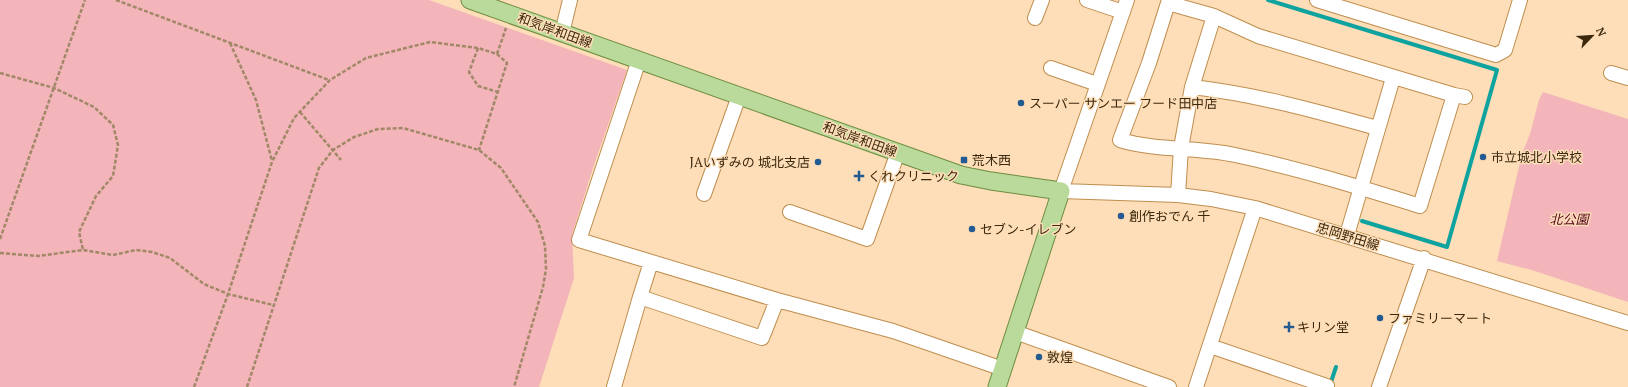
<svg xmlns="http://www.w3.org/2000/svg" width="1628" height="387" viewBox="0 0 1628 387" font-family="'PT Serif','Noto Sans JP',serif">
<style>
.green{fill:#f3b4ba}
.lines{fill:none;stroke-linecap:round;stroke-linejoin:round}
.stream{stroke:#0fa39f;stroke-width:4}
.minor-casing{stroke:#bf8e4f;stroke-width:16}
.major-casing{stroke:#6f8c3e;stroke-width:19}
.path{stroke:#a18867;stroke-width:2.5;stroke-dasharray:4 2;stroke-linecap:butt}
.minor{stroke:#fff;stroke-width:14}
.major{stroke:#b9da9b;stroke-width:17}
.poi-dot{fill:#245a92;stroke:#fddeb8;stroke-width:1.5}
.labels{text-anchor:middle;dominant-baseline:central;stroke-width:3;stroke-linejoin:round;paint-order:stroke}
.street-label{font-size:13px;fill:#3c280d;stroke:#fddeb8}
.poi-label{font-size:13px;fill:#3c280d;stroke:#fddeb8;text-anchor:start}
.park-label{font-size:13px;font-style:italic;fill:#56041d;stroke:#fddeb8}
</style>
<rect width="100%" height="100%" fill="#fddeb8"/>
<path class="green" d="M0 0H429L627 70 593 168 572 235 574 278 539 387H0Z
M1543 92 1628 119V302L1535 271 1497 261 1522 154 1530 134 1539 100Z"/>
<g class="lines">
<path class="stream" d="M1268 0 1497 70 1447 247 1362 221
M1330 385 1336 367"/>
<defs>
<path id="minor" d="M1087 0 1123 12
M1127 0 1061 191 1178 195 1211 199 1255 208 1628 323
M1317 0 1496 55 1505 50 1520 0
M1035 18 1042 0
M562 33 570 0
M639 60 579 240 777 300 893 331 1003 369
M1051 68 1097 84
M1611 73 1628 78
M1192 87C1255 94 1316 111 1377 128
M1454 95 1420 206C1359 187 1297 168 1235 155 1197 147 1156 151 1120 140L1149 63 1168 3 1214 16 1258 36 1454 95 1465 97
M704 194 739 96
M1178 195 1181 148 1192 87 1214 16
M790 212 867 239 898 152
M1347 235 1393 78
M651 262 640 297 762 338 777 300
M1015 332 1169 387
M1210 346 1327 386
M614 387 640 297
M1196 387 1255 208
M1379 387 1424 258"/>
<path id="major" d="M470 0 961 175 991 181 1061 191 997 387"/>
</defs>
<use href="#minor" class="minor-casing"/>
<use href="#major" class="major-casing"/>
<path class="path" d="M116 0 329 80
M230 43 256 100 272 161
M478 48 469 72 478 86 498 92
M497 54 506 28
M0 73 54 88 94 107 113 125 118 145 113 176 96 196 79 232 83 250
M300 112 341 160
M0 239 85 0
M0 253 38 256 83 250 113 255 136 250 152 252 170 258 204 284 228 294 273 305
M194 387 228 294 272 162 294 118 330 80 366 58 430 42 478 48 497 54 507 63 479 150
M247 387 319 168 333 150 354 137 378 129 403 128 479 150 501 168 538 222 545 246 546 269 543 287 514 387"/>
<use href="#minor" class="minor"/>
<use href="#major" class="major"/>
</g>
<g class="poi-dot">
<circle cx="1021" cy="103" r="4"/>
<circle cx="1483" cy="157" r="4"/>
<rect x="960" y="156" width="8" height="8" rx="2"/>
<circle cx="818" cy="162" r="4"/>
<path d="M857 170h4v4h4v4h-4v4h-4v-4h-4v-4h4z"/>
<circle cx="1121" cy="216" r="4"/>
<circle cx="972" cy="229" r="4"/>
<circle cx="1380" cy="318" r="4"/>
<path d="M1287 321h4v4h4v4h-4v4h-4v-4h-4v-4h4z"/>
<circle cx="1039" cy="357" r="4"/>
</g>
<g class="labels">
<g class="street-label">
<text transform="translate(555 30) rotate(20)">和気岸和田線</text>
<text transform="translate(860 139) rotate(20)">和気岸和田線</text>
<text transform="translate(1348 236) rotate(17)">忠岡野田線</text>
</g>
<g class="poi-label">
<text x="1029" y="103">スーパー サンエー フード田中店</text>
<text x="1491" y="157">市立城北小学校</text>
<text x="972" y="160">荒木西</text>
<text x="810" y="162" text-anchor="end">JAいずみの 城北支店</text>
<text x="868" y="176">くれクリニック</text>
<text x="1129" y="216">創作おでん 千</text>
<text x="980" y="229">セブン-イレブン</text>
<text x="1388" y="318">ファミリーマート</text>
<text x="1297" y="327">キリン堂</text>
<text x="1047" y="357">敦煌</text>
</g>
<g class="park-label">
<text x="1569" y="219">北公園</text>
</g>
</g>
<g transform="translate(1592 36) rotate(65)" stroke="#fddeb8" stroke-width="3" paint-order="stroke">
<path d="M0-3L7 15L0 10L-7 15Z" fill="#3c280d"/>
<text y="-6" font-size="11" font-weight="bold" text-anchor="middle" fill="#3c280d">N</text>
</g>
</svg>
